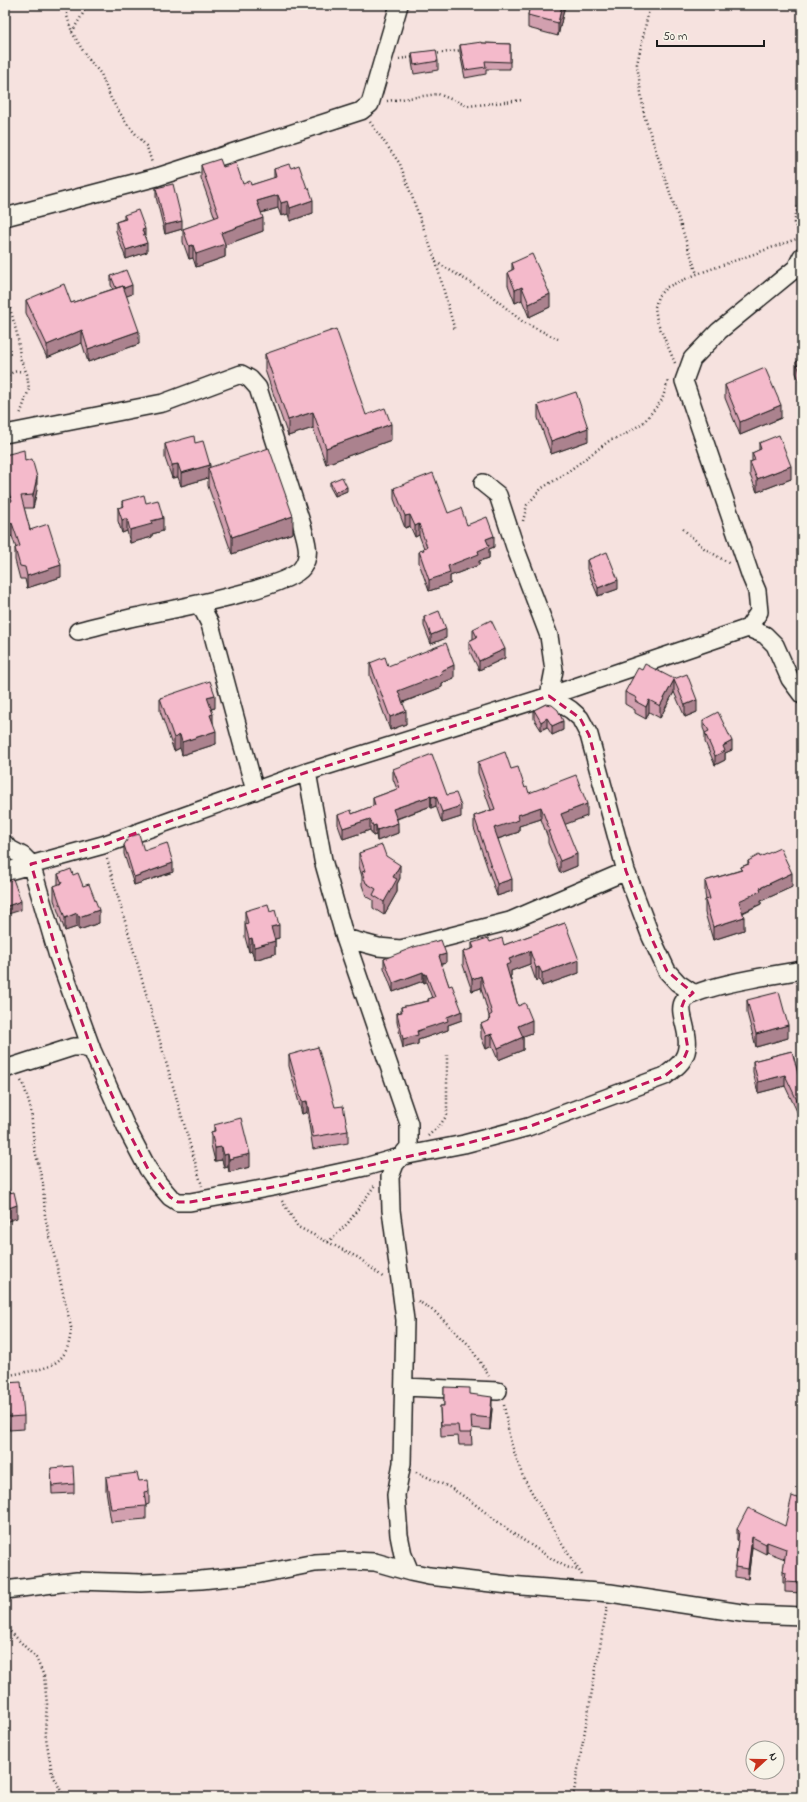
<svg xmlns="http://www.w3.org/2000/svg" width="807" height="1802" viewBox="0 0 807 1802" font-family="'Indie Flower',sans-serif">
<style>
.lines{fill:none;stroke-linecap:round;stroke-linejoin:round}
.minor-casing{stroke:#1c1c1c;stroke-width:20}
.path{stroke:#1c1c1c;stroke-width:2.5;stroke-dasharray:1 3;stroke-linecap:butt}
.minor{stroke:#f7f3e8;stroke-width:17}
.wall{fill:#d2a0af;stroke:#1c1c1c}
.shaded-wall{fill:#ab828e;stroke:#1c1c1c}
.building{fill:#f4bacb;stroke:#1c1c1c}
.marked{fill:none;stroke:#c2185b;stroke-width:3;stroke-dasharray:8 5;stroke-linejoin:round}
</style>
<rect width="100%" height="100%" fill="#f6e2df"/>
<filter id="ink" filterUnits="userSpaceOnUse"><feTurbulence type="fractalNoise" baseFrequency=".025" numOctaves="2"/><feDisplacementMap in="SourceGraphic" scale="8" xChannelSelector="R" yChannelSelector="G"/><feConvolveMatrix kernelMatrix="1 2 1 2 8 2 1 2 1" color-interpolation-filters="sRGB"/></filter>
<g filter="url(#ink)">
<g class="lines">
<defs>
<path id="minor" d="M5 217 157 177 361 111 370 104 399 5
M5 434 163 403 241 374 250 379 258 388 302 525C306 541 312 554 302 568 288 588 168 610 140 616 119 620 98 626 78 631
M483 483 498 495 515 547 549 636 554 670 549 696 571 710 580 718 589 735 626 871 651 937 667 971 678 983 693 993
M198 605 204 612 210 624 255 791
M748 628 765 635 775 645 790 679 802 695
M307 772 323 860 345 938 409 1124V1147L395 1164 390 1177 391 1210 405 1320 402 1463 396 1495 399 1535 403 1555 410 1572 429 1576 509 1585 610 1593 748 1614 802 1616
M5 844 8 848 23 856 31 864 57 953 92 1050 127 1129 148 1169 158 1183 170 1197 178 1202H190L273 1187 365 1167 403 1156 464 1144 528 1127 665 1076C671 1071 679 1066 683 1059 696 1038 675 1013 684 1001 695 986 780 974 802 970
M5 872 103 845 307 772 549 696 748 628 759 612 757 591 751 577 684 381 692 359 719 331 796 268 802 256
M345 938 378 947 401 949 510 921 626 871
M5 1069 73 1047H82L92 1050
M404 1387 498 1391
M5 1590 77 1581 141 1583 201 1580 260 1574 315 1563 350 1561 375 1562 410 1572"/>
</defs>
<use href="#minor" class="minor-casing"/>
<path class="path" d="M67 5V16L72 32 86 56 101 74 111 99 127 124 147 147 152 163
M650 5 637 64 644 115 697 274
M72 32 88 5
M434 54 463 50
M399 59 414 57
M387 101 438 94 468 106 523 100
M370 122 400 164 436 262 455 331
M436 262 488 293 523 322 558 339
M5 289 18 338 20 358 27 374 29 389 20 415
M675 363 657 321 655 307 658 296 667 287 697 274 802 237 794 223 802 189
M5 378C11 372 17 370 25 372
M523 521 527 505 542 488 562 476 609 441 626 434 644 422 662 400 668 381
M683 529 704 548 730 564
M107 859 202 1186
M428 1136 440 1125 447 1115V1055
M282 1201 298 1227 359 1258 384 1278
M328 1242 348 1223 375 1185
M418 1301 435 1312 469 1345 489 1376
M5 1376C41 1368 69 1372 71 1327L45 1216 43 1184 34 1146 31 1110 24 1086 20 1079
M504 1405 510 1440 523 1477 560 1541 582 1575
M416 1472 449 1487 468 1499 514 1534 552 1559 566 1567 577 1570
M5 1626 36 1658 44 1676 47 1704 45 1732 52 1773 64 1797
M573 1797 607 1607"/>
<use href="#minor" class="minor"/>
</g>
<path class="wall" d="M530 5H565L558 36 528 28V15Z
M482 43 510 44V69H486V74L465 78 460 53V45Z
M412 53 438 61V70L414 74 412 62Z
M201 165 223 167 243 184 251 185 274 178V169L291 168 313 213 290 221 288 214 281 216 278 208 261 213 263 231 225 245V257L196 267 193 258 189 259 183 242V229L215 218 201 178Z
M156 188 182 229 165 234 156 197Z
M124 215 145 237 147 252 126 259 116 231V222L124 219Z
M512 263 550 307 529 317 522 300 515 303 508 285V272L512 270Z
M111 276 132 294 126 296 139 344 88 362 82 343 47 358 26 313V300L71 303 113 289 111 285Z
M265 354 366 415 391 440 326 464 313 428 288 436 265 370Z
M802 359V387L796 373V362Z
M725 385 781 418 740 435 725 398Z
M538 405 588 441 551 454 538 418Z
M195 443 210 468 293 533 232 554 208 486V478L181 486 178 477 172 478 165 458V444Z
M759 443 791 479 757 492 750 475V462H752V453L759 450Z
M5 458 25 461 37 490 33 508H24L30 530 61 577 27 588 25 579H20L15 560V548H16L12 536 6 538 5 536V502H7L5 495Z
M330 482 347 491 335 496 330 487Z
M394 488 448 513 467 525 494 547 489 549V558L479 561V565L450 576V584L429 591 419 563V551L423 550 424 548 419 535 415 537 410 526 405 528 394 499Z
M122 501 146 503 163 531 152 534V537L130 543 127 531 122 533 118 521V508L122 507Z
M587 560 618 589 598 596 587 569Z
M424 617 446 638 431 644 424 626Z
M473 629 505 658 479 670 469 650V641L473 639Z
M370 663 388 666 454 678 442 683V687L402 703 406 724 390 730 370 676Z
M642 670 674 679 697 712 685 717 674 692 660 718 649 712 646 719 635 713V710L625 704V692Z
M160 698 215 708 211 709 216 744 182 755 180 748 174 751 160 711Z
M546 704 563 730 552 735 547 727 541 730 534 719V710Z
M703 720 732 750 725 753V760L715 765 705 742V733L703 728Z
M478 762 511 769 529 793 587 816 565 824 577 866 560 873 548 843V838L541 819 519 826V832L498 839 512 891 497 896 474 828V816L491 810 478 773Z
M393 769 447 795 461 817 442 823 436 806 431 808V806L397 819 398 833 377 841 376 835 373 836 370 830 343 839 338 825V815L352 814 373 806V798L397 789 393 779Z
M124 845 144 851 173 872 134 885 124 854Z
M359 853 386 856 400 878 397 884V892L384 915 373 908V900L366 896 362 885V877L359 866Z
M760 857 792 887 761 901V904L743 913 744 930 713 940 705 913V900H706L705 894V881L741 870V867L748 864V861Z
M58 874 73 875 83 886 99 923 79 930 77 927 65 931 54 900V886L58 885Z
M245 911 270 912 279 938 275 939V954L254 960 252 951 249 952 245 937Z
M565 923 579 973 542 986 539 980 536 981 530 964 511 971V976H510L518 1006 532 1033 523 1036V1050L498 1060 492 1046 486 1049 481 1037V1024L489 1021V1016L481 988 472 991 463 965V952L472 949V943L490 942 504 945Z
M384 959 446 963 441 964 449 986 462 1020 448 1025V1030L418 1040V1044L403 1048 397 1022V1013L401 1012V1007L428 1001V999L432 998 426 982 424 983 423 981 393 992 384 968Z
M747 1000 788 1038 756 1047 747 1013Z
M792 1051 801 1085 802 1084V1122L785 1086 758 1093 753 1072V1061Z
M289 1055 335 1107 348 1131V1143L313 1149 307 1112 302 1114 289 1066Z
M214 1125 250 1167 229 1172 228 1167 224 1168 222 1160 215 1161 211 1145V1132L214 1131Z
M5 1383 24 1416V1429L9 1430 8 1422H5Z
M444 1387 470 1394 492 1409 490 1430 471 1428 472 1445H459L458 1436 441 1437 440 1406H444Z
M51 1468 74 1484V1493L52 1494Z
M106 1477 139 1481 149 1491V1504L146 1505V1519L111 1522 106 1490Z
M802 1500V1593L785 1592V1583H783V1572L785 1559 767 1552 766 1554 752 1547 748 1579 735 1577V1567L738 1540H737V1529L785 1526Z"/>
<path class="shaded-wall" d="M562 5H565L558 36V23Z
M278 195V208L257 214V201Z
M313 200V213L290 221V208Z
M288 201V214L281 216V203Z
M263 218V231L225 245V257L196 267V254L221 233Z
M182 221V229L165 234V225Z
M145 229V238L142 230Z
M147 243V252L126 259V250Z
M193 245V258L189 259V246Z
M132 285V294L117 300V291Z
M522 287V300L515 303V290Z
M550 294V307L529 317V304Z
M82 330V343L47 358V345Z
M139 331V344L88 362V349Z
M781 405V418L740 435V422Z
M313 412V428L288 436V420Z
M391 424V440L326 464V448Z
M588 428V441L551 454V441Z
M178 464V477L172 478V465Z
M210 465V472L208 468V478L181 486V473Z
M791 466V479L757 492V479Z
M37 477V490L33 508V495Z
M347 487V491L335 496V492Z
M410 515V526L405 528V516Z
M293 516V533L232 554V537Z
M127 518V531L122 533V520Z
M163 518V531L152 534V537L130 543V530L151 521Z
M12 523V536L6 538V525Z
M419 524V535L415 537V526Z
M494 536V547L489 549V558L479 561V565L450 576V584L429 591V580L448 566 478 551 486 539Z
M61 565V577L27 588V576Z
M618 580V589L598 596V588Z
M446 629V638L431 644V635Z
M505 649V658L479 670V661Z
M454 665V678L442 683V687L398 704V691L441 671Z
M674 680V692L660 718V706Z
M215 695V708L207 710V697Z
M649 700V712L646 719V707Z
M697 700V712L685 717V705Z
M406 711V724L390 730V717Z
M213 714V727L210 715Z
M547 718V727L541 730V722Z
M563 721V730L552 735V726Z
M216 731V744L182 755V742Z
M180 735V748L174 751V738Z
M732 741V750L725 753V760L715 765V756L723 746Z
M431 796V806L393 820V809Z
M436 796V806L431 808V797Z
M587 804V816L561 826V814Z
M461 806V817L442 823V812Z
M541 807V819L519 826V832L494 840V828L518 815Z
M370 819V830L343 839V828Z
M398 823V833L377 841V830Z
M376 825V835L373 836V826Z
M577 854V866L560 873V861Z
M173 863V872L134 885V877Z
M400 865V878L397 884V892L384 915V902L393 877Z
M792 873V887L761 901V904L739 914V901L760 888Z
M512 879V891L497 896V884Z
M21 901V910L5 915V907Z
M99 910V923L79 930V917Z
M77 913V927L65 931V918Z
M744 917V930L713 940V927Z
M279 925V938L271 940V927Z
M252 938V951L249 952V939Z
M275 941V954L254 960V947Z
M530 951V964L511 971V976L506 977V965L509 959Z
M446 954V963L439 965V956Z
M579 960V973L542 986V973Z
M539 967V980L536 981V968Z
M423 972V981L393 992V983Z
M424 974H426V982L424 983Z
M481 976V988L472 991V979Z
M7 989V1002L5 1003V990Z
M462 1011V1020L448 1025V1030L418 1040V1044L403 1048V1039L447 1017Z
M532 1020V1033L518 1038V1026Z
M788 1025V1038L756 1047V1034Z
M492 1034V1046L486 1049V1036Z
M523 1037V1050L498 1060V1048Z
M785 1075V1086L758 1093V1082Z
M307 1101V1112L302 1114V1102Z
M222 1147V1160L215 1161V1148Z
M228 1154V1167L224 1168V1155Z
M250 1154V1167L229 1172V1159Z
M17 1205V1218L8 1221V1226L5 1227V1214L6 1209Z
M492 1397V1409L490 1430V1418Z
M752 1537V1547L748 1579V1569Z
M767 1542V1552L766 1554V1544Z"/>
<path class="building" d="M530 5H562L558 23 528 15Z
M482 42V43L510 44V62L485 61 486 67 465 70 460 45Z
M436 50 438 61 414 65 412 53Z
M220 159 223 167 236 163 243 184 250 181 251 185 276 177 274 169 289 164 291 168 299 165 307 188H309L313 200 290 208 288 201 281 203 278 195 257 201 263 218 221 233 225 244 196 254 193 245 189 246 183 229 219 216 201 165Z
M173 184 182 221 165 225 156 188Z
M138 210 145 229 142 230 147 243 126 250 116 222 126 219 124 215Z
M532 254 550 294 529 304 522 287 515 290 508 272 514 269 512 263Z
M126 270 132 285 124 288 123 286 116 288 111 276Z
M64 284 71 303 123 286 139 331 88 349 82 330 47 345 26 300Z
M336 329 366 415 385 408 391 424 326 448 313 412 288 420 265 354Z
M802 359V376L796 362Z
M765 368 781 405 740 422 725 385Z
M576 392 588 428 551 441 538 405Z
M779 435 791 466 757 479 750 462 755 460 752 453 761 449 759 443Z
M194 436 195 443 203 441 210 465 181 473 178 464 172 465 165 444Z
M269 448 293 516 232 537 208 468Z
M24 450 25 461 32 459 37 477 33 495 21 496 30 530 48 524 61 565 27 576 25 567 20 566 15 548 20 546 12 523 6 525 5 524V502L12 501 6 487 5 483V455Z
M433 473 448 513 461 508 467 525 487 517 494 536 486 539 489 546 478 551 479 554 448 566 450 573 429 580 419 551 424 550 423 548 427 547 419 524 415 526 410 515 405 516 394 488Z
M342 477 347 487 335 492 330 482Z
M144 495 146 503 158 500 163 518 151 521 152 524 130 530 127 518 122 520 118 508 124 506 122 501Z
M607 552 618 580 598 588 587 560Z
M439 611 446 629 431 635 424 617Z
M491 620 505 649 479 661 469 641 477 637 473 629Z
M446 643 454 665 441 671 442 674 398 691 406 711 390 717 370 663 385 657 388 666Z
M645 664 674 679 687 674 697 700 685 705 674 680 660 706 649 700 646 707 635 701 637 698 625 692 638 668 642 670Z
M210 681 215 695 207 697 213 714 210 715 216 731 182 742 180 735 174 738 160 698Z
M546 704 552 705 558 710 563 721 552 726 547 718 541 722 534 710Z
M718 712 732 741 723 746 725 751 715 756 705 733 709 731 703 720Z
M505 752 511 769 518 767 525 788 527 787 529 793 576 775 587 804 561 814 577 854 560 861 548 831H550L541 807 518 815 519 820 494 828 512 879 497 884 474 816 495 809 478 762Z
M432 754 447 795 456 793 461 806 442 812 436 796 431 797V796L393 809 398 823 377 830 376 825 373 826 370 819 343 828 338 815 351 810 352 814 375 805 373 798 400 788 393 769Z
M139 834 144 851 167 843 173 863 134 877 124 845 129 837Z
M382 845 386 856 400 865 393 877 397 879 384 902 373 895 376 889 366 883 362 872 365 871 359 853Z
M780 848 792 873 760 888 761 891 739 901 744 917 713 927 705 900 710 899 705 881 742 870 741 867 749 864 748 861 759 855 760 857Z
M71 869 73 875 78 873 83 886 89 884 99 910 79 917 77 913 65 918 54 886 62 883 58 874Z
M5 875H6L8 881 13 879 21 901 5 907Z
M268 904 270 912 275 910 279 925 271 927 275 941 254 947 252 938 249 939 245 924 248 923 245 911Z
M565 923 579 960 542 973 539 967 536 968 530 951 509 959 511 963 506 965 518 1006 525 1003 532 1020 518 1026 523 1037 498 1048 492 1034 486 1036 481 1024 490 1020 489 1016 492 1014 481 976 472 979 463 952 474 948 472 943 488 938 490 942 502 938 504 945Z
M441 940 446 954 439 956 449 986 452 985 462 1011 447 1017 448 1021 417 1031 418 1035 403 1039 397 1013 402 1012 401 1007 429 1001 428 999 435 997 426 974H424L423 972 393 983 384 959 414 947Z
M5 983 7 989 5 990Z
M779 992 788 1025 756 1034 747 1000Z
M318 1047 335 1107 343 1106 348 1131 313 1137 307 1101 302 1102 289 1055Z
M792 1051 801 1085 802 1084V1111L785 1075 758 1082 753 1061Z
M241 1118 250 1154 229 1159 228 1154 224 1155 222 1147 215 1148 211 1132 215 1131 214 1125Z
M5 1182H6L9 1193 14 1192 17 1205 6 1209 8 1213 5 1214Z
M21 1382 24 1416 9 1417 8 1409H5V1383Z
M444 1387 470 1388V1394L492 1397 490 1418 471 1416 472 1433H459L458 1425H441L440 1406H444Z
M73 1466 74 1484 52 1486 51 1468Z
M137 1473 139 1481 148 1480 149 1491 144 1492 146 1506 111 1509 106 1477Z
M792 1496 802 1500V1583L785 1582 786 1573 783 1572 786 1549 767 1542 766 1544 752 1537 748 1569 735 1567 739 1531 737 1529 748 1508 785 1526Z"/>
</g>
<path class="marked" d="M549 696 580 718 589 735 626 871 651 937 667 971 693 993 684 1001 681 1009 688 1049 683 1061 665 1076 528 1127 464 1144 273 1187 190 1202H178L170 1197 148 1169 127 1129 92 1050 57 953 31 864 103 845 307 772Z"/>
<rect width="807" height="1802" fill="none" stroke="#f7f3e8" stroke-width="20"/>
<rect x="10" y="10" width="787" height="1782" fill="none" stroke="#1c1c1c" stroke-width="1.5" filter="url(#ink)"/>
<g transform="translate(765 1760) rotate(69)"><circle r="19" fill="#f7f3e8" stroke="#9f9d96"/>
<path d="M0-3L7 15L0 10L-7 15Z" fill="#c8321e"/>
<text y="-6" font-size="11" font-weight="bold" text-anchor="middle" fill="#1c1c1c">N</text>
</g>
<path d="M657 40v6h107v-6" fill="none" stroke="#1c1c1c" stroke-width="2"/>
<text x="663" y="40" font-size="12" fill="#1c1c1c" stroke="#f7f3e8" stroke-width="3" paint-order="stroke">50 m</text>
</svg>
